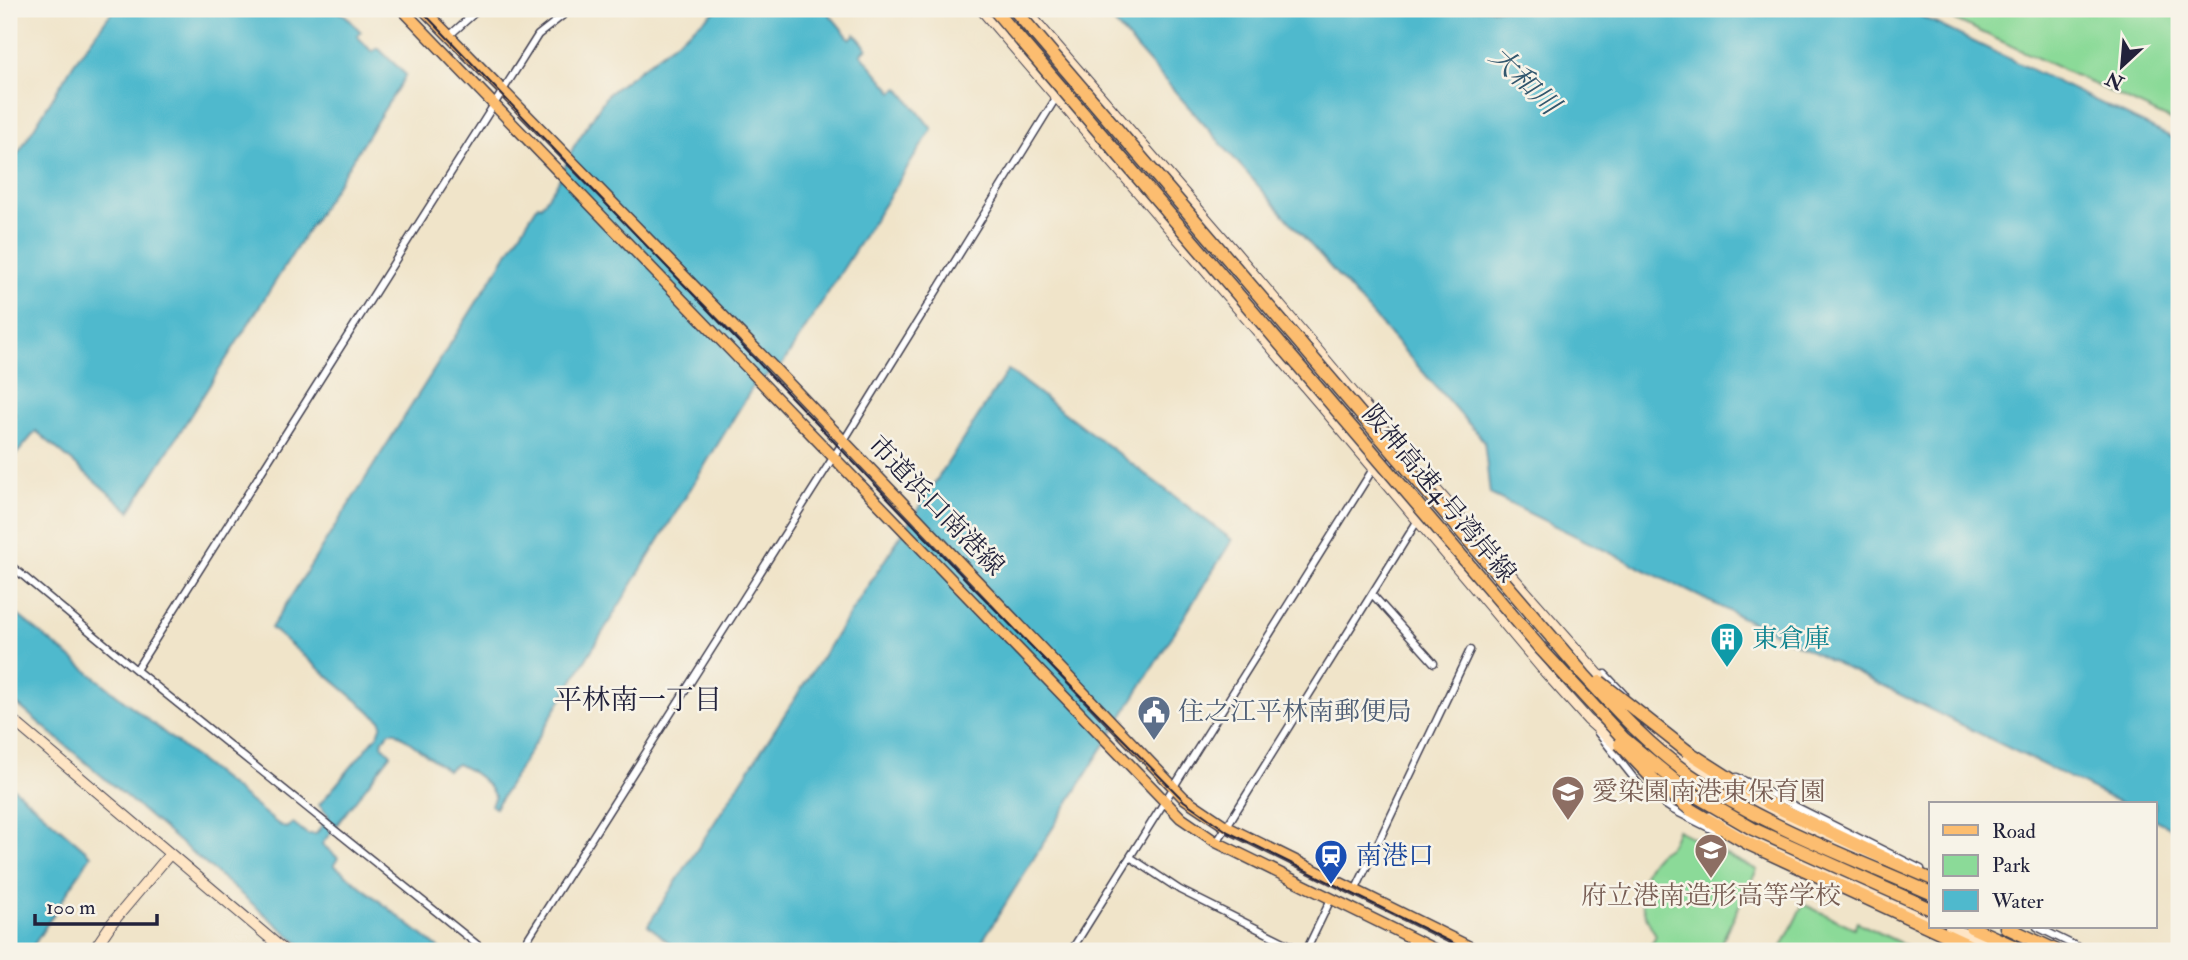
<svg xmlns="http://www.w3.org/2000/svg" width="2188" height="960" viewBox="0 0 2188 960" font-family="'IM FELL Double Pica','Noto Serif JP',serif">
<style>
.green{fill:#8bda98;stroke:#567e6a;stroke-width:2}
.water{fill:#4fb9cd;stroke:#386e84;stroke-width:2}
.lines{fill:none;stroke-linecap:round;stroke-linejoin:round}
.street-casing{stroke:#413f50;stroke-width:9}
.secondary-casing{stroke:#413f50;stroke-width:12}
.primary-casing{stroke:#413f50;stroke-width:13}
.highway-casing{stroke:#413f50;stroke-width:15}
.street{stroke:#fff;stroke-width:6}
.secondary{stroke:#fee5c5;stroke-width:10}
.primary{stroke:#fcbd6f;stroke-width:10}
.highway{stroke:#fcbd6f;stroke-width:12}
.tram{stroke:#22223b;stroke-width:2}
.highway-bridge-casing{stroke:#413f50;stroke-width:15;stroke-linecap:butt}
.highway-bridge{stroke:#fcbd6f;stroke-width:12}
.labels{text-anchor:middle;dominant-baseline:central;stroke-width:5;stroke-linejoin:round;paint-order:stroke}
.street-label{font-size:26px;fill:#22223b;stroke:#f7f3e8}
.culture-label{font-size:26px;fill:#0d838f;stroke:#f7f3e8;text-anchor:start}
.service-label{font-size:26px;fill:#4e5e75;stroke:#f7f3e8;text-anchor:start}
.education-label{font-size:26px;fill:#785e54;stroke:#f7f3e8;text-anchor:start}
.transit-label{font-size:26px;fill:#164399;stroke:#f7f3e8;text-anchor:start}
.water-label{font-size:28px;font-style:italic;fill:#32576e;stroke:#f7f3e8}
.neighbourhood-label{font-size:28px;fill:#22223b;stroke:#f7f3e8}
</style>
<rect width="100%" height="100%" fill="#f7f3e8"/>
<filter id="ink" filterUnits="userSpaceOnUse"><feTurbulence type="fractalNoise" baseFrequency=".0143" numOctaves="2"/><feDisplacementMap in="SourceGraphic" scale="14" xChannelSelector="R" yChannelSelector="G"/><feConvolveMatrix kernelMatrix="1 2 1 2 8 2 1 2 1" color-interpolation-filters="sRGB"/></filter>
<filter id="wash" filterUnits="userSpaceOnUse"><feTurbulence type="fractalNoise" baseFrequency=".00686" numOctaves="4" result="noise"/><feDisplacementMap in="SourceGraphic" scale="28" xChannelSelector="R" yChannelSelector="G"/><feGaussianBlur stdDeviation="1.57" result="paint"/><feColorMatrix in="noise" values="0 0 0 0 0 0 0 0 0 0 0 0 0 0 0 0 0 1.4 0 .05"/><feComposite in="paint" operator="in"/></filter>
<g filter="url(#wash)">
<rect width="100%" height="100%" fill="#f0e4c9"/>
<path class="green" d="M1932 9H2179V124Z
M1677 830 1757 870 1717 951H1663L1651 945 1656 935C1639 909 1632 881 1657 855 1660 851 1667 849 1670 845 1673 842 1675 835 1677 830Z
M1803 904 1854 928 1857 922 1917 951H1780Z"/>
<path class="water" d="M114 9H335L346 16 361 32 357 36 372 52 378 48 406 75 130 511 36 431 9 463V422L15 414 9 408V168L74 63Z
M718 9H834L830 15 850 39 855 34 867 48 861 54 893 92 899 88 932 129 782 365 754 385 495 808 491 805 495 797C487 780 474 772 457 764L447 770 396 732H390L383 739 382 745 391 754 322 844 338 858 334 865 442 951H308L11 699 9 700V608L278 824 286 828 293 823 307 834H316L329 816 319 805 378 735 382 724 380 720 271 628 538 205 541 206 558 182 573 148 607 95Z
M1102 9H1906L2179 141V832L2155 820V804H2123L1490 494 1484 441Z
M1008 370 1232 540 976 951H679L648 925Z
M9 784 91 855 30 951H9Z"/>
</g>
<g filter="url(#ink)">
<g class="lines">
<defs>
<path id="street" d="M449 36 479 9
M9 564 136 670 485 951
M1372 594 1434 663
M136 670 538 35 571 9
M1605 674 1624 694
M1598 733 1644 791 1673 810 1717 832
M1737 777 1921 869
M1217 842 1418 520
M1130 857 1180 890 1302 951
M1355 891 1470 650
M2037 927 2086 951
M520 951 843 442 1056 98 1076 80
M1071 951 1373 469 1398 459
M1306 951 1331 899
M1406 951 1412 939"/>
<path id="secondary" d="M981 9 1319 403 1545 672 1588 720 1624 752
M1025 9 1235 252 1410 460 1607 684
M9 717 285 951
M1649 728C1716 790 1798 824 1879 862
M1712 816 1755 838 1931 918
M1950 927 2000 951
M93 951 112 923 170 854"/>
<path id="primary" d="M402 9 1181 818 1216 842 1438 951
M423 9 777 371 1184 798 1227 827 1478 951"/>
<path id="highway" d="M1687 751 1768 803 1931 880
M1691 810 1749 844 1981 951
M1971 927 2024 951
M2006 927 2057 951"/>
</defs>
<use href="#street" class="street-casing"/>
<use href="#secondary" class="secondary-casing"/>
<use href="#primary" class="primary-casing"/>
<use href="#highway" class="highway-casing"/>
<use href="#street" class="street"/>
<use href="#secondary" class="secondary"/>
<use href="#primary" class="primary"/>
<use href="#highway" class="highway"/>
<path class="tram" d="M420 9 970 584 1184 801 1228 832 1469 951"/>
<defs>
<path id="highway-bridge" d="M994 9 1540 648 1624 739 1686 790 1753 829 1931 909
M1014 9 1584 675C1617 711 1650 747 1690 775 1763 826 1850 857 1931 893
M1600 682 1687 751
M1620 744 1655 781 1691 810"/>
</defs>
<use href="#highway-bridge" class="highway-bridge-casing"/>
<use href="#highway-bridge" class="highway-bridge"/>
</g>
</g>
<defs>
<symbol id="building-pin" viewBox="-11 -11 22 30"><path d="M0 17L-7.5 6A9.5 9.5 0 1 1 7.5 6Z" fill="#0f9aa8" stroke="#f7f3e8"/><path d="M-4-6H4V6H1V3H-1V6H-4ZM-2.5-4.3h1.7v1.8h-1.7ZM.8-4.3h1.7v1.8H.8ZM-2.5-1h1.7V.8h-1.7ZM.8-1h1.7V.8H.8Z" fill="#fff"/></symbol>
<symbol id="civic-pin" viewBox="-11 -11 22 30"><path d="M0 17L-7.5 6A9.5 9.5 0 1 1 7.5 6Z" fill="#5c6f8a" stroke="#f7f3e8"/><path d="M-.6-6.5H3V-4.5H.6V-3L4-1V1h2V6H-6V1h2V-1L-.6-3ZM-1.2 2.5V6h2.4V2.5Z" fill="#fff"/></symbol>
<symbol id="school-pin" viewBox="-11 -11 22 30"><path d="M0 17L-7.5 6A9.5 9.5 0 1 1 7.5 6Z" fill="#8d6e63" stroke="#f7f3e8"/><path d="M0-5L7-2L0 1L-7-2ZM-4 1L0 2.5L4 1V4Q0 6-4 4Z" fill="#fff"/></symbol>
<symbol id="station-pin" viewBox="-11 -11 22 30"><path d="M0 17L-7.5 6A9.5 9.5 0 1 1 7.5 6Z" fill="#1a4fb4" stroke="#f7f3e8"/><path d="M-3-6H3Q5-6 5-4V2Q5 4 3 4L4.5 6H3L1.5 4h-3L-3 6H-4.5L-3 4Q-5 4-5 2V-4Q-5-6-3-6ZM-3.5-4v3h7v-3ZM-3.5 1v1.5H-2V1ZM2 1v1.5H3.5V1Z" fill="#fff"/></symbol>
</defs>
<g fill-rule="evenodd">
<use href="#building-pin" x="1708" y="620" width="38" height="52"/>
<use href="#civic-pin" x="1135" y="693" width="38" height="52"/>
<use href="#school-pin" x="1549" y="773" width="38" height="52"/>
<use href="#school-pin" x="1692" y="831" width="38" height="52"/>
<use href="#station-pin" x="1312" y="837" width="38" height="52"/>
</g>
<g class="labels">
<g class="street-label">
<text transform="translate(1439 494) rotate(50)">阪神高速4号湾岸線</text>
<text transform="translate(936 506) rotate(46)">市道浜口南港線</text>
</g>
<g class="culture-label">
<text x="1752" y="639">東倉庫</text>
</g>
<g class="service-label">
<text x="1178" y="712">住之江平林南郵便局</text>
</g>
<g class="education-label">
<text x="1592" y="792">愛染園南港東保育園</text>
<text x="1711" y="896" text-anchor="middle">府立港南造形高等学校</text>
</g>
<g class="transit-label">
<text x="1356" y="856">南港口</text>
</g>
<g class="water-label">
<text transform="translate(1524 81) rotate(44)">大和川</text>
</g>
<g class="neighbourhood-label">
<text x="638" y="700">平林南一丁目</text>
</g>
</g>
<rect width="2188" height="960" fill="none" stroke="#f7f3e8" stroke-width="35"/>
<rect x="1929" y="802" width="228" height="126" fill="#f7f3e8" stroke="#a29fa3" stroke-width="2"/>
<rect x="1943" y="825" width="35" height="10" fill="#fcbd6f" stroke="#a29fa3" stroke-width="2"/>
<text x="1992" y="838" font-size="21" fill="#22223b">Road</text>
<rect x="1943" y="855" width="35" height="21" fill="#8bda98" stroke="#a29fa3" stroke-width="2"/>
<text x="1992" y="872" font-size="21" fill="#22223b">Park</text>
<rect x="1943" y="890" width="35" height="21" fill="#4fb9cd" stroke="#a29fa3" stroke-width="2"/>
<text x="1992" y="908" font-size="21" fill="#22223b">Water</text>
<g transform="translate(2122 66) rotate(206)" stroke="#f7f3e8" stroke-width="5" paint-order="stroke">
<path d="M0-5L12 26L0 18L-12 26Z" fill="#22223b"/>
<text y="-10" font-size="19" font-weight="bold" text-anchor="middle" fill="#22223b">N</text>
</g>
<path d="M35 914v10h122v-10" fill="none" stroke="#22223b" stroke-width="3.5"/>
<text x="46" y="914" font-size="21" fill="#22223b" stroke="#f7f3e8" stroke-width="5" paint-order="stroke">100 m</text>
</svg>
